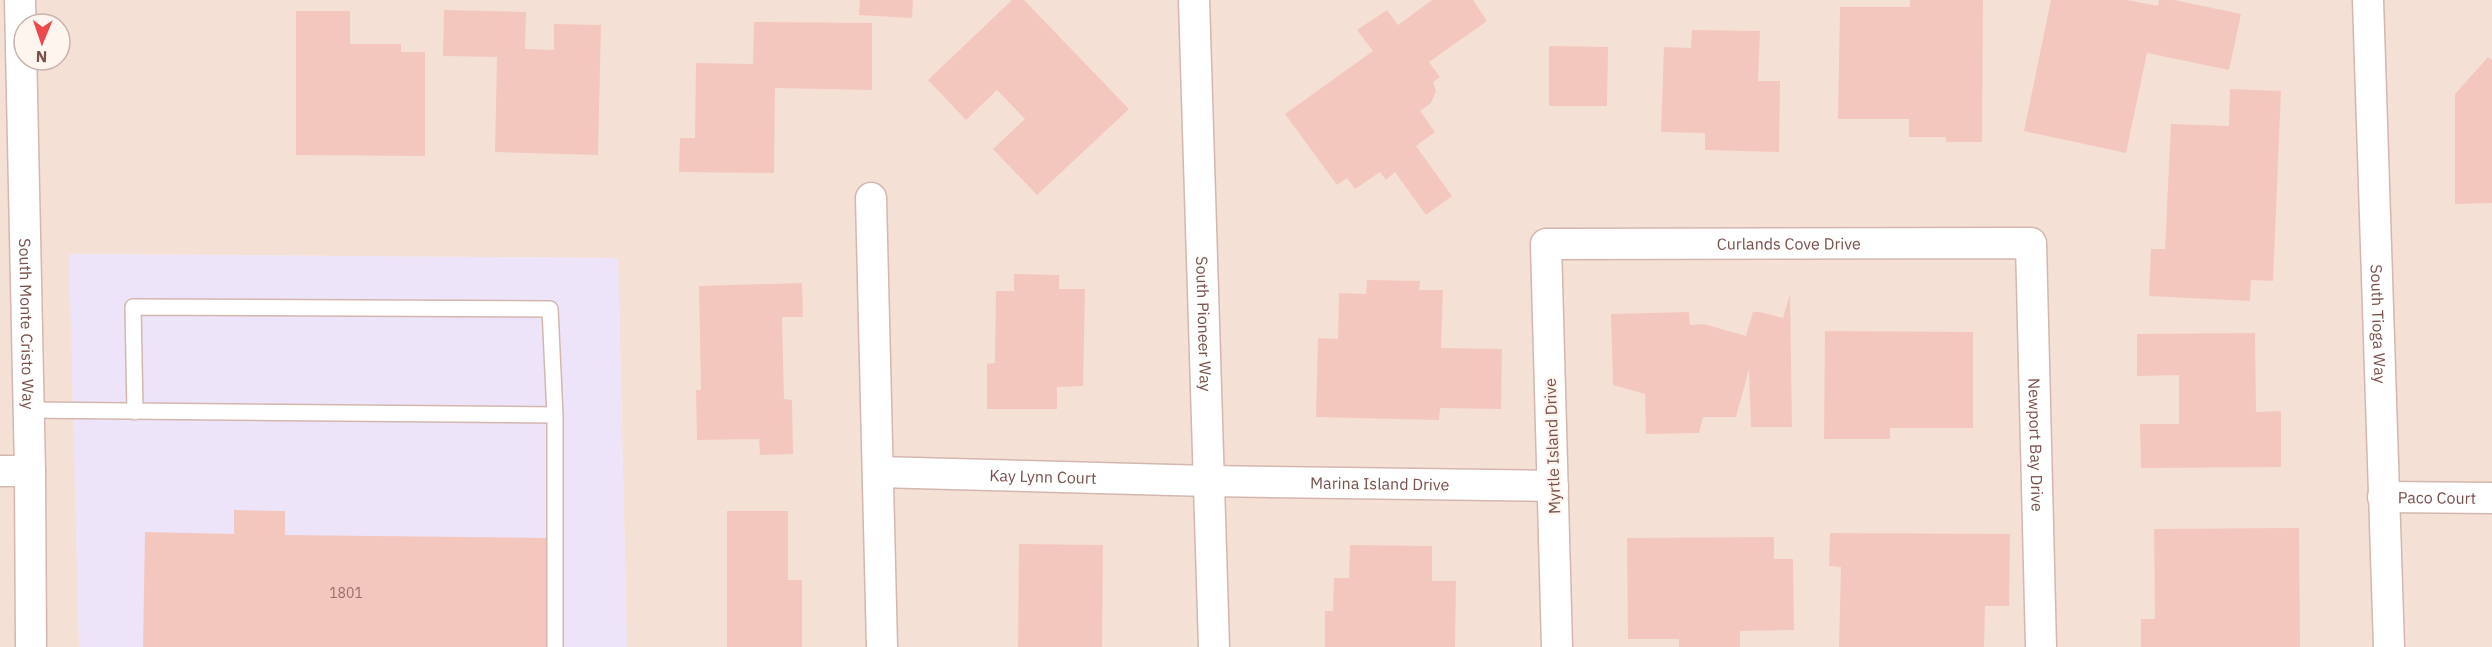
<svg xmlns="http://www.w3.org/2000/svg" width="2492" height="647" viewBox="0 0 2492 647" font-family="'IBM Plex Sans',sans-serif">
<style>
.residential{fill:#f5e0d6;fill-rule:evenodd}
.education{fill:#ede4fa}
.building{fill:#f4c7be}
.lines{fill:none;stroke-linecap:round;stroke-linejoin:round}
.service-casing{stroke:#d3b7af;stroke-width:18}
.minor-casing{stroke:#d3b7af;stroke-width:33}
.service{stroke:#fff;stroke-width:15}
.minor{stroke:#fff;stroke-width:30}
.labels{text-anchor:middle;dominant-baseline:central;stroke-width:4.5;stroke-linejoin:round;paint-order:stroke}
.number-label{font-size:14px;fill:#986e67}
.street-label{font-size:16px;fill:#79504a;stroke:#fff5ef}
</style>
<rect width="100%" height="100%" fill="#fdf0e8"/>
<path class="residential" d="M0 0H2492V647H627L618 258 70 254 79 647H0ZM24 24H60V60H24Z"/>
<path class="education" d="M69 254 618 258 627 647H79Z"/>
<path class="building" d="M860 0H913L912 18 859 15Z
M1012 0H1024L1129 109 1037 195 993 149 1025 119 997 90 966 120 928 80Z
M1432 0H1473L1487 21 1429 62 1440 77 1433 82 1436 91 1431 103 1420 111 1435 132 1416 146 1452 196 1426 215 1395 172 1386 180 1380 172 1355 189 1347 178 1337 185 1285 114 1373 51 1357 30 1387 10 1398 25Z
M1910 0H1983L1982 142H1946V137H1909V119H1838L1840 7H1910Z
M2051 0H2127L2158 6 2159 0H2174L2241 14 2229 70 2147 53 2126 153 2024 131Z
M444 10 526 12 525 49 554 50V24L601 25 598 155 495 152 497 57 443 56Z
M296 11H350V44H401V52H425V156L296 155Z
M754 22 872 23V90L775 88 774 173 679 172 680 138H695L696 63 753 64Z
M1692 30 1760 31 1758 81H1780L1779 152 1705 150V133L1661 132 1664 47 1691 48Z
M1549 46 1608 47 1607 106H1549Z
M2488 57 2492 60V203L2455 204V94Z
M2230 89 2281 91 2273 281 2251 280 2250 301 2149 296 2151 249H2165L2171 124 2229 126Z
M1014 274 1059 275V289H1085L1083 386 1057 387V409H987V364L995 363 996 291H1014Z
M1367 280 1420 281 1419 290H1443L1441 348 1502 349 1501 409 1440 408 1439 420 1316 417 1318 338 1338 339 1339 293 1366 294Z
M802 283 803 317H782L784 399 792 400 793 454 760 455 759 439 697 440 696 390H701L699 286Z
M1790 294 1792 427H1751L1749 369 1736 417H1703L1699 433 1646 434 1645 394 1613 385 1611 314 1689 312 1690 325 1704 324 1746 336 1753 312H1760L1783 318Z
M1825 331 1973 332V428H1890V439H1824Z
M2255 333 2256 412 2281 411V467L2141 468 2140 424H2179V375L2137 376V334Z
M234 510 285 511V535L549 538 547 647H143L145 532 234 534Z
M727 511H788V580H802V647H727Z
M2299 528 2300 647H2141V619H2155L2154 529Z
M1830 533 2010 534 2009 606H1985L1984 647H1839L1841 567 1829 566Z
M1774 537V559H1793L1794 630 1740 631V647H1679V639H1628L1627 538Z
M1019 544 1103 545 1102 647H1018Z
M1350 545 1432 546V581H1456L1455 647H1325V611H1333L1334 578H1349Z"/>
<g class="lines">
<defs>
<path id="service" d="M28 410 555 415V647
M135 412 133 307 550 309 555 415"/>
<g id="minor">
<path id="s1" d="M20 0 30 471 31 647"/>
<path id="s2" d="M1194 0 1214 647"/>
<path id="s3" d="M2368 0 2389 647"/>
<path d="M871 198 882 647"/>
<path d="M0 471H30"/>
<path id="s4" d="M878 472 1209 481 1553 486"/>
<path id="s5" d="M2383 497 2492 498"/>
<path id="s6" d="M1557 647 1546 244 2031 243 2041 647"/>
</g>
</defs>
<use href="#service" class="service-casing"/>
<use href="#minor" class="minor-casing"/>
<use href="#service" class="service"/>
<use href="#minor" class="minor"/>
</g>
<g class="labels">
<g class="number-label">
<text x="346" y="593">1801</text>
</g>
<g class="street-label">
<text stroke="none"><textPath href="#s6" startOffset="646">Curlands Cove Drive</textPath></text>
<text stroke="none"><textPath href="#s1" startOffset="324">South Monte Cristo Way</textPath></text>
<text stroke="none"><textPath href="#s2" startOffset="324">South Pioneer Way</textPath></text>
<text stroke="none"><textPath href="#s3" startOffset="324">South Tioga Way</textPath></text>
<text stroke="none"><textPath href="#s6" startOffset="1090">Newport Bay Drive</textPath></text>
<text transform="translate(1552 446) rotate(-92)">Myrtle Island Drive</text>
<text stroke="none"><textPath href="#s4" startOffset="165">Kay Lynn Court</textPath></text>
<text stroke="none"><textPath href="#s4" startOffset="502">Marina Island Drive</textPath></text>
<text stroke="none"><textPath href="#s5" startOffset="54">Paco Court</textPath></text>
</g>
</g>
<g transform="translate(42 42) rotate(182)"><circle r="28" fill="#fff5ef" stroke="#c9b3ad" stroke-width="1.5"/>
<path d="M0-4.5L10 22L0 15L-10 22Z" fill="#eb494c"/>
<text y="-9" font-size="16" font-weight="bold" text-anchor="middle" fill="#79504a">N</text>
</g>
</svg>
